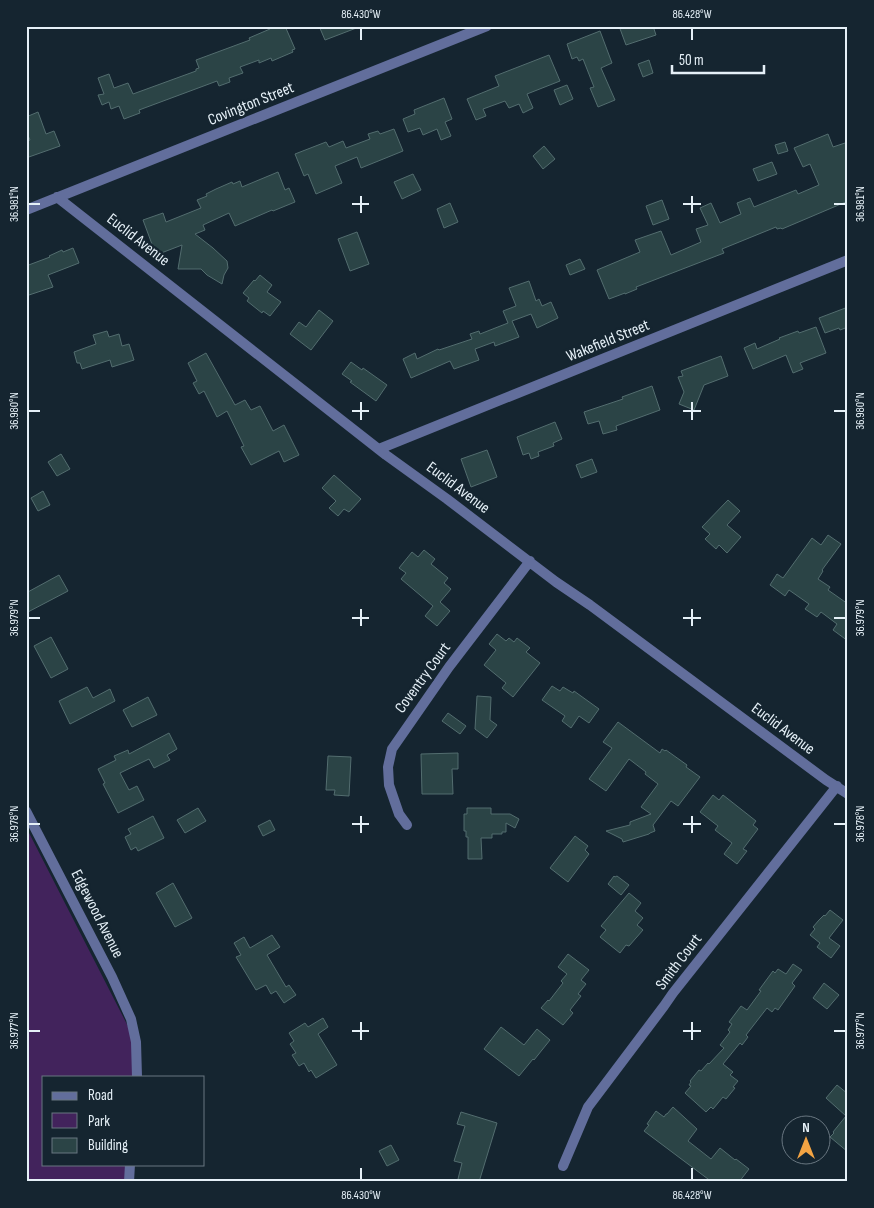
<svg xmlns="http://www.w3.org/2000/svg" width="874" height="1208" viewBox="0 0 874 1208" font-family="'Sofia Sans Condensed',sans-serif">
<style>
.green{fill:#42235c}
.building{fill:#2b4446;stroke:#536d6f}
.lines{fill:none;stroke-linecap:round;stroke-linejoin:round}
.street{stroke:#626e9c;stroke-width:10}
.ticks{fill:none;stroke:#e5f0f7;stroke-width:2}
.labels{text-anchor:middle;dominant-baseline:central;stroke-width:5;stroke-linejoin:round;paint-order:stroke}
.street-label{font-size:16px;fill:#e5f0f7;stroke:#152530}
.neatline{fill:none;stroke:#e5f0f7;stroke-width:2}
.ticks-label{font-size:12px;text-anchor:middle;fill:#e5f0f7}
</style>
<rect width="100%" height="100%" fill="#152530"/>
<path class="green" d="M26 827 136 1042 133 1077H44V1164H127L126 1182H26Z"/>
<path class="building" d="M268 26H285L295 49 292 50 293 52 272 61 271 58 259 63V60L240 67 243 73 229 78 230 82 219 86 217 81 139 110 140 113 124 119 119 106 111 109 109 102 102 105 98 95 104 94 98 78 109 74 114 88 128 83 133 94 196 71V69L199 68 196 60 250 40 249 38 270 29Z
M319 26H359V27L325 40Z
M619 26H653L656 35 626 45Z
M600 31 612 63 601 68 615 100 598 107 590 88 594 87 583 59 579 61 577 57 572 59 567 44Z
M549 55 560 81 527 94 533 108 523 113 519 104 509 108 505 101 483 109 486 116 476 120 467 99 499 86 495 76Z
M649 60 653 73 643 77 638 64Z
M567 85 573 99 560 105 554 90Z
M444 98 452 119 445 122 451 136 441 140 437 129 423 135 420 128 408 132 403 119 415 114 414 110Z
M38 112 46 134 54 131 60 146 26 158V142L30 140 26 131V117Z
M394 129 403 151 361 168 357 157 335 166 342 183 316 194 308 174 304 176 295 154 326 142 329 147 343 141 346 148 370 139 368 134 378 131 380 134Z
M828 134 833 147 848 142V201L782 229 781 228 777 229 776 227 722 249 724 253 636 287 637 289 625 294V293L609 299 597 270 640 252 635 240 661 231 671 255 701 242 696 229 708 225 700 208 711 203 720 223 741 214 737 203 750 198 754 207 796 190 798 194 819 185 810 164 803 167 794 148Z
M785 142 788 151 778 154 775 145Z
M544 146 555 159 543 169 533 156Z
M772 162 777 174 758 181 753 169Z
M278 172 285 190 289 188 295 202 273 211 272 210 235 226 229 213 203 225 205 230 195 234 213 248 227 261 228 268 224 275 222 284 207 275 201 269H178L182 245 156 255 143 220 163 213 166 222 201 208 197 200 207 196 206 194 216 189 232 182 233 184 240 181 242 187Z
M413 174 421 190 402 199 394 182Z
M662 200 669 219 653 225 646 206Z
M450 203 458 222 444 228 437 209Z
M357 232 369 264 350 271 338 239Z
M73 248 79 263 48 275 53 287 26 296V266L50 257 49 256 62 250 63 252Z
M580 259 585 269 570 275 566 265Z
M260 275 272 285 267 292 281 302 270 316 263 311 262 313 247 301 249 298 243 293 254 280 255 281Z
M529 281 536 301 539 299 542 306 551 302 558 318 537 328 531 314 512 321 519 337 495 346 494 342 475 349 479 360 454 369 450 361 411 378 403 359 415 353 417 359 438 349 439 350 472 339 470 334 479 331 480 334 508 323 503 311 516 306 509 288Z
M848 307V327L840 330 839 328 825 333 819 318Z
M319 310 333 321 311 350 290 334 299 322 306 327Z
M816 327 826 353 800 363 803 369 793 373 786 355 753 369 744 348 755 343 757 349 780 339 779 338 798 331 799 333Z
M107 331 109 337 119 334 122 346 129 344 134 360 112 367 110 360 82 369 80 363H77L74 352 96 344 93 335Z
M206 353 235 405 245 400 251 410 260 406 273 431 284 425 299 455 284 462 279 451 251 465 241 447 244 446 227 411 217 417 204 391 199 394 193 383 197 381 188 363Z
M721 356 728 376 704 385 694 410 679 404 684 392 678 377 683 376 681 371Z
M351 362 362 370 363 368 387 385 376 401 350 382 352 381 342 374Z
M652 386 660 410 616 426 617 430 603 434 599 421 588 424 584 412 623 399 622 397Z
M555 422 562 439 553 443 554 446 538 452 539 456 531 459 529 453 523 455 517 437Z
M487 450 497 477 471 487 461 459Z
M61 454 70 469 57 476 48 462Z
M592 459 597 472 581 478 576 465Z
M334 475 361 499 349 512 344 509 338 516 329 508 336 501 322 488Z
M43 491 50 505 38 511 31 498Z
M728 500 740 511 727 525 741 537 727 553 719 545 716 549 705 539 710 534 702 527Z
M828 535 841 544 822 570 823 571 818 579 830 587 828 590 848 604V641L833 630 837 624 821 612 817 617 805 609 809 604 789 590 785 596 770 585 777 574 783 578 812 538 821 545Z
M424 550 435 559 431 564 448 578 444 583 451 589 440 602 450 611 437 626 425 616 433 606 401 579 406 573 399 568 412 552 418 557Z
M59 575 68 591 26 613V593Z
M497 634 506 641 509 638 514 642 517 638 530 648 526 652 540 663 513 697 502 688 506 683 484 665 496 650 489 644Z
M51 637 68 669 51 678 34 646Z
M552 686 560 691 563 687 573 693 574 691 599 709 589 723 579 716 571 728 562 721 565 716 542 700Z
M87 687 93 698 110 689 115 701 70 724 59 701Z
M477 696 491 697 490 720 497 725 487 738 475 729Z
M148 697 157 715 132 727 123 710Z
M448 713 466 726 460 734 442 721Z
M618 722 660 753 662 749 665 751 666 750 687 765 686 767 700 777 678 806 671 801 653 825 655 831 650 833 649 834 623 842 622 839 606 831 630 825V822L651 814 641 807 658 784 645 774 646 772 629 759 606 791 589 779 612 748 603 742Z
M169 733 177 749 167 755 170 760 154 768 149 759 120 773 129 790 137 786 144 800 118 813 103 784 105 783 98 769 116 760 114 756 128 750 129 754Z
M458 753V769H452L453 794H422L421 754Z
M328 756 351 757 349 796 334 795 335 790H326Z
M713 795 719 800 723 795 756 821 753 825 758 829 743 849 747 851 737 864 724 854 732 843 715 830 718 826 700 812Z
M198 808 206 821 185 833 177 820Z
M467 808H491V814H510L519 819 515 828 506 823V832H502V834H492V838H481L482 859H468V837H466V831H464V814H467Z
M153 816 164 838 138 851 136 847 131 850 125 837 131 834 128 829Z
M270 820 275 830 263 836 258 826Z
M575 836 588 846 585 850 589 854 568 882 550 868Z
M614 876 615 877 617 876 629 885 621 895 608 884Z
M173 883 192 918 175 927 156 893Z
M629 893 641 903 635 911 643 918 637 925 643 930 629 946 626 945 620 953 600 937 606 930 601 926Z
M830 910 843 920 829 938 840 946 831 958 817 947 820 943 810 935 815 929 813 927 819 920 824 915 825 916Z
M272 935 280 947 267 955 286 987 289 985 296 995 284 1003 276 991 271 994 266 985 256 990 236 957 241 955 234 943 244 937 250 948Z
M568 954 589 970 581 980 586 984 578 994 581 996 570 1010 573 1013 563 1025 541 1008 548 1000 549 1001 563 983 561 981 567 974 558 967Z
M793 964 802 970 792 983 795 986 778 1010 775 1008 772 1012 767 1008 746 1035 748 1037 742 1045 740 1043 723 1064 733 1072 730 1075 738 1081 733 1087 735 1088 726 1099 723 1097 713 1109 711 1107 706 1112 685 1093 691 1086 689 1085 691 1082 690 1081 699 1070 701 1071 708 1063 709 1064 724 1048 720 1045 730 1032 728 1030 732 1024 729 1022 741 1006 747 1010 761 991 759 990 773 971 775 973 778 969 786 974Z
M824 983 839 995 827 1009 813 998Z
M323 1018 328 1027 318 1034 337 1065 316 1078 311 1070 309 1072 304 1063 299 1066 292 1055 296 1053 290 1044 294 1041 289 1033 305 1023 308 1027Z
M501 1027 524 1045 537 1029 550 1040 534 1060 533 1059 519 1076 484 1049Z
M837 1085 848 1094V1152L830 1137 834 1133 833 1132 846 1116 826 1098Z
M673 1107 697 1129 688 1141 711 1159 720 1148 735 1160 736 1159 749 1169 739 1182H712L644 1131 649 1125 647 1124 656 1111 664 1117 666 1114H667Z
M461 1112 497 1123 479 1182H467L458 1179 462 1163 454 1161 465 1126 457 1124Z
M391 1145 399 1160 387 1166 379 1151Z"/>
<g class="lines">
<path class="street" d="M57 197 386 455 447 499 556 582 590 605 826 780 848 794
M26 210 487 26
M379 449 848 260
M26 811 112 977 131 1019 136 1042 137 1077
M407 825 399 814 389 785 388 767 392 749 449 667 530 561
M563 1166 588 1107 664 1006 673 993 837 786
M129 1182 130 1164"/>
</g>
<path class="ticks" d="M361 28V40M692 28V40M361 196V213M692 196V213M28 204H40M352 204H369M683 204H701M834 204H846M361 402V420M692 402V420M28 411H40M352 411H369M683 411H701M834 411H846M361 609V626M692 609V626M28 618H40M352 618H369M683 618H701M834 618H846M361 816V833M692 816V833M28 824H40M352 824H369M683 824H701M834 824H846M361 1022V1040M692 1022V1040M28 1031H40M352 1031H369M683 1031H701M834 1031H846M361 1168V1180M692 1168V1180"/>
<g class="labels">
<g class="street-label">
<text transform="translate(251 104) rotate(-22)">Covington Street</text>
<text transform="translate(138 240) rotate(38)">Euclid Avenue</text>
<text transform="translate(608 341) rotate(-22)">Wakefield Street</text>
<text transform="translate(458 488) rotate(37)">Euclid Avenue</text>
<text transform="translate(423 678) rotate(-54)">Coventry Court</text>
<text transform="translate(783 729) rotate(37)">Euclid Avenue</text>
<text transform="translate(97 914) rotate(63)">Edgewood Avenue</text>
<text transform="translate(679 962) rotate(-53)">Smith Court</text>
</g>
</g>
<rect width="874" height="1208" fill="none" stroke="#152530" stroke-width="55"/>
<rect x="42" y="1076" width="162" height="90" fill="#152530" stroke="#687680"/>
<rect x="52" y="1092" width="25" height="8" fill="#626e9c" stroke="#687680"/>
<text x="88" y="1100" font-size="15" fill="#e5f0f7">Road</text>
<rect x="52" y="1113" width="25" height="15" fill="#42235c" stroke="#687680"/>
<text x="88" y="1126" font-size="15" fill="#e5f0f7">Park</text>
<rect x="52" y="1138" width="25" height="15" fill="#2b4446" stroke="#687680"/>
<text x="88" y="1150" font-size="15" fill="#e5f0f7">Building</text>
<g transform="translate(806 1140)"><circle r="24" fill="#152530" stroke="#687680"/>
<path d="M0-4L9 19L0 12L-9 19Z" fill="#f3a443"/>
<text y="-8" font-size="14" font-weight="bold" text-anchor="middle" fill="#e5f0f7">N</text>
</g>
<path d="M672 65v8h92v-8" fill="none" stroke="#e5f0f7" stroke-width="2.5"/>
<text x="679" y="65" font-size="15" fill="#e5f0f7" stroke="#152530" stroke-width="4" paint-order="stroke">50 m</text>
<rect x="28" y="28" width="818" height="1152" class="neatline"/>
<g class="ticks-label">
<text x="361" y="18">86.430°W</text>
<text x="692" y="18">86.428°W</text>
<text transform="translate(14 204) rotate(-90)" y="4">36.981°N</text>
<text transform="translate(860 204) rotate(-90)" y="4">36.981°N</text>
<text transform="translate(14 411) rotate(-90)" y="4">36.980°N</text>
<text transform="translate(860 411) rotate(-90)" y="4">36.980°N</text>
<text transform="translate(14 618) rotate(-90)" y="4">36.979°N</text>
<text transform="translate(860 618) rotate(-90)" y="4">36.979°N</text>
<text transform="translate(14 824) rotate(-90)" y="4">36.978°N</text>
<text transform="translate(860 824) rotate(-90)" y="4">36.978°N</text>
<text transform="translate(14 1031) rotate(-90)" y="4">36.977°N</text>
<text transform="translate(860 1031) rotate(-90)" y="4">36.977°N</text>
<text x="361" y="1199">86.430°W</text>
<text x="692" y="1199">86.428°W</text>
</g>
</svg>
